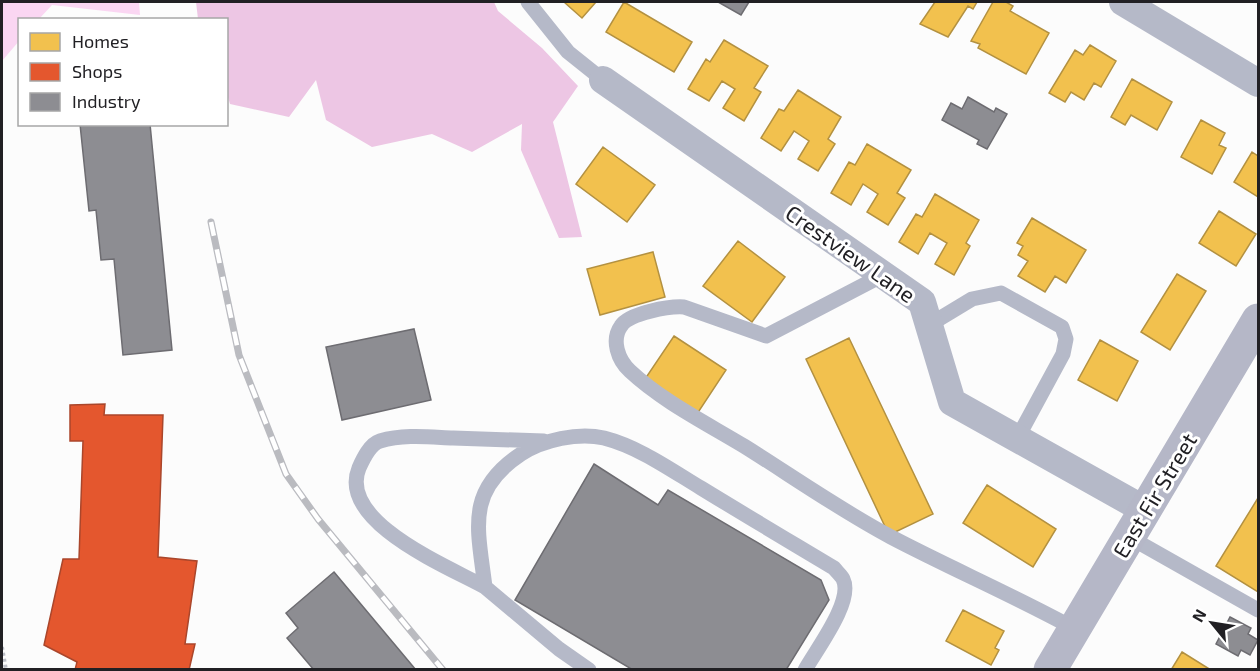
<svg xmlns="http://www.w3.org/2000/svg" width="1260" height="671" viewBox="0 0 1260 671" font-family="'Exo 2',sans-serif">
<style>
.green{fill:#fad6f2}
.forest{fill:#edc6e4}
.homes{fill:#f2c14e;stroke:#b39141;stroke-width:1.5}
.shops{fill:#e4572e;stroke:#aa462b;stroke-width:1.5}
.industry{fill:#8d8d92;stroke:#6d6c71;stroke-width:1.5}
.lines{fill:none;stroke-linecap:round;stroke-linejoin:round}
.path{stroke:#bdbfc7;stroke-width:4;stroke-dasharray:3 3;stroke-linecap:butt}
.lane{stroke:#b5b9c8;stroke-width:15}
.street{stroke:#b5b9c8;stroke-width:28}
.secondary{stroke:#b5b7c7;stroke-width:33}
.rail-casing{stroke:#babbc0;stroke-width:7}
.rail{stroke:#fff;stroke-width:4.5;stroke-dasharray:14;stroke-linecap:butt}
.labels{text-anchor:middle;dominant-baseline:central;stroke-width:6;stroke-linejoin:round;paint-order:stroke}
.street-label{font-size:22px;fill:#212024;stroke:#fff}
</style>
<rect width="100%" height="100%" fill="#fcfcfc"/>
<path class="green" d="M2 2H139L140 15 52 5 39 19 20 20 19 41 2 61Z"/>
<path class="forest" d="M196 2H494L498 11 542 48 578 86 553 122 582 237 559 238 521 150 522 124 472 152 432 134 372 147 326 120 316 80 289 117 230 104 227 94 226 20 198 19Z"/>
<path class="homes" d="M564 2H596L582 18Z
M624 2 692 42 674 72 606 32Z
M935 2H977L973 9 968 6 948 37 920 24Z
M993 2H1006L1013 6 1010 11 1049 33 1026 74 978 48 980 44 971 41Z
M724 40 768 66 754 88 761 92 744 121 723 108 735 89 722 81 709 101 688 89 706 59 710 62Z
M1090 45 1116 61 1101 87 1094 83 1084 100 1071 92 1065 102 1049 93 1075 50 1083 55Z
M1132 79 1172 102 1157 130 1131 115 1125 125 1111 117Z
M798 90 841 117 828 139 835 144 818 171 798 159 809 141 794 131 781 151 761 138 779 109 784 111Z
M1201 120 1225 133 1219 145 1226 148 1212 174 1181 157Z
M867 144 911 170 897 193 905 198 888 225 867 212 878 194 863 184 851 205 831 193 849 162 855 165Z
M603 147 655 185 627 222 576 184Z
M1252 152 1258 156V197L1234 182Z
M935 194 979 220 966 243 970 246 954 275 935 264 947 243 930 233 918 254 899 242 916 214 922 217Z
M1219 211 1256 234 1236 266 1199 243Z
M1032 218 1086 250 1066 283 1055 276 1045 292 1018 276 1028 261 1018 255 1023 246 1017 243Z
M738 241 785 277 752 322 703 286Z
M653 252 665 297 600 315 587 269Z
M1177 274 1206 291 1170 350 1141 332Z
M674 336 726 370 697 414 645 379Z
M849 338 933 514 889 535 806 359Z
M1100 340 1138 361 1117 401 1078 380Z
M987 485 1056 529 1033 567 963 523Z
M1258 498V592L1216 566Z
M963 610 1004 631 995 648 999 650 991 665 946 641Z
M1182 652 1211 670H1171Z"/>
<path class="shops" d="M105 404 104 415H163L158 557 197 561 185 644H195L189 670H75L77 662 44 645 63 559H79L83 441H70V405Z"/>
<path class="industry" d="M718 2H749L741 15Z
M968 97 994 112 996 108 1007 114 987 149 977 144 979 140 942 120 951 103 962 109Z
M80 124H150L172 350 123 355 114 259 101 260 96 210 89 211Z
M414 329 431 400 342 420 326 347Z
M594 464 658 505 668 490 821 580 829 600 786 670H633L515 600Z
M334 572 416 670H314L287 638 298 628 286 613Z
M1230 617 1251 628 1248 634 1258 640 1250 655 1241 650 1238 656 1216 644Z"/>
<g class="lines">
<path class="path" d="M2 647 6 670"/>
<path class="lane" d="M528 2 568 52 603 80
M883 275 766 336 684 307C670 306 629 313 621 326 611 340 618 360 630 371 662 401 706 423 744 446 792 476 840 510 891 537 952 569 1015 596 1075 629
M929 325 972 299 1001 293 1062 327 1066 339 1063 354 1017 439
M1129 537 1258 610
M485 587C449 567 337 522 359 468 363 459 370 444 380 441 404 434 429 437 453 438 483 439 513 440 544 441
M589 670 559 649 485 587C478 529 465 491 521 454 543 440 578 432 604 438 639 447 671 470 701 488 745 515 789 541 834 568 836 571 841 575 843 579 854 601 816 650 805 670"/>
<path class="street" d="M1123 2 1258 83
M603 80 922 302 952 402 1145 510"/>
<path class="secondary" d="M1050 670 1258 320"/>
<defs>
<path id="rail" d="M211 222 239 355 286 474 318 519 443 670"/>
</defs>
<use href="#rail" class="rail-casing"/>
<use href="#rail" class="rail"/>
</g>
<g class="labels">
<g class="street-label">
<text transform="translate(851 253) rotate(35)">Crestview Lane</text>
<text transform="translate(1154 495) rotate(-59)">East Fir Street</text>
</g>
</g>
<rect width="1260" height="671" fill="none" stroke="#212024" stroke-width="6"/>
<rect x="18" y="18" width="210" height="108" fill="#ffffff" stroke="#a6a6a7" stroke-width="1.5"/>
<rect x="30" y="33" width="30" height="18" fill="#f2c14e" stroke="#a6a6a7" stroke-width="1.5"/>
<text x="72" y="48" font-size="18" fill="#212024">Homes</text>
<rect x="30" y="63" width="30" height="18" fill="#e4572e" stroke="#a6a6a7" stroke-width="1.5"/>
<text x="72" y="78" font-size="18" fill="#212024">Shops</text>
<rect x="30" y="93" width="30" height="18" fill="#8d8d92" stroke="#a6a6a7" stroke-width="1.5"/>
<text x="72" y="108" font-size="18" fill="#212024">Industry</text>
<g transform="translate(1212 623) rotate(300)" stroke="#ffffff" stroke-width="4.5" paint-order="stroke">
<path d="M0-4.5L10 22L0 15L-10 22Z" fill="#212024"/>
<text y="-9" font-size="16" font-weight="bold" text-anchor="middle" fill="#212024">N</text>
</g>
</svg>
